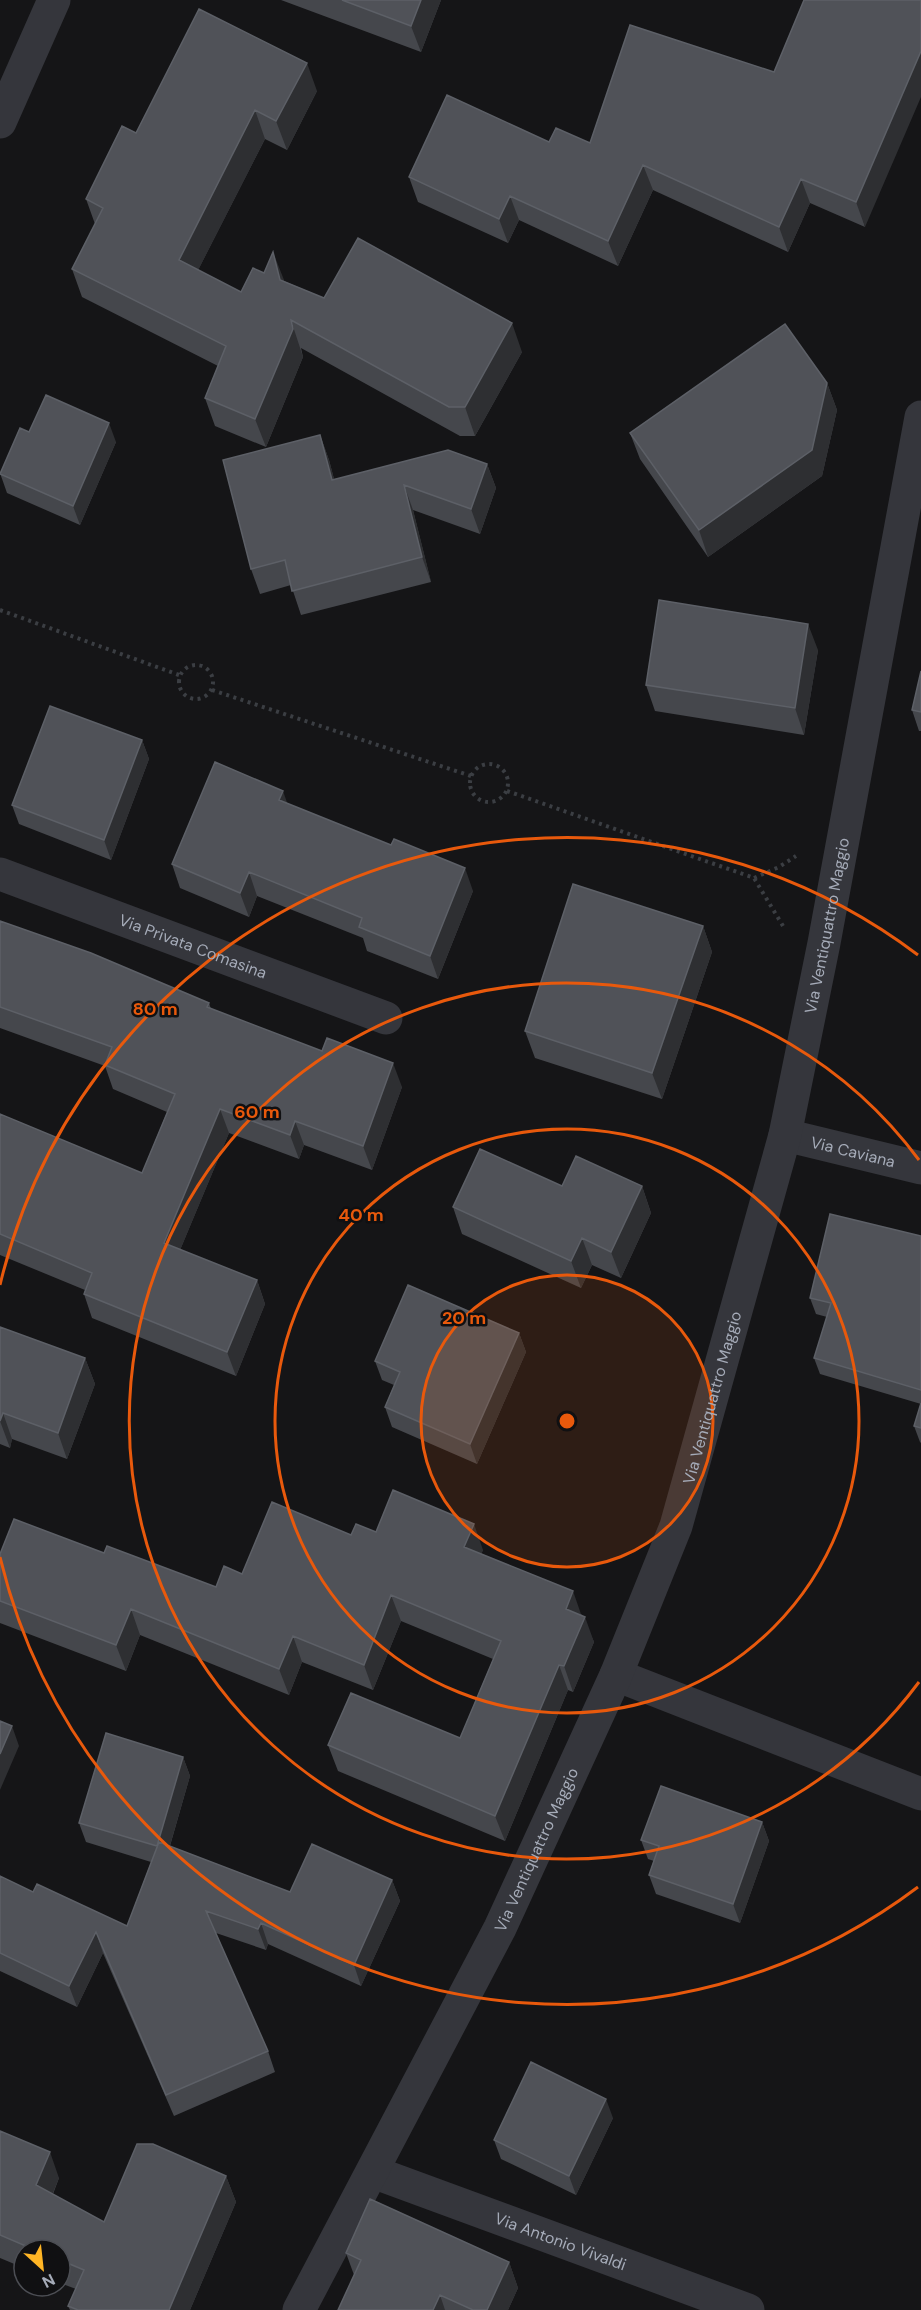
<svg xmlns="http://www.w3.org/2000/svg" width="921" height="2310" viewBox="0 0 921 2310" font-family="'DM Sans',sans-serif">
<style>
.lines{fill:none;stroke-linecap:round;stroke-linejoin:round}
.path{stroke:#3b3e43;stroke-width:4;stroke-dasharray:3 4.5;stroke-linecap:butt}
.minor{stroke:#35363c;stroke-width:33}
.tertiary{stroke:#35363c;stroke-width:33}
.wall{fill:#45474c}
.shaded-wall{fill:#2e2f32}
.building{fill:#505258;stroke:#5d6067;stroke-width:1.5}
.ring{fill:none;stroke:#e8590c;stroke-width:3}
.labels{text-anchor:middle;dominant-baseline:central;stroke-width:5;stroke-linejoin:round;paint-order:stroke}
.street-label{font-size:16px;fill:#a5abb8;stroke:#101012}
.centre{fill:#e8590c;stroke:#101012;stroke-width:3}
.ring-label{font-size:18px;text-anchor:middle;font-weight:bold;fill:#e8590c;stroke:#101012;stroke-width:5;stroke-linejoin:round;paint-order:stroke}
</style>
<rect width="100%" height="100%" fill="#151517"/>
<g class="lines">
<path class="path" d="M0 610 179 675
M179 682a17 17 0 1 1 34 0a17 17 0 1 1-34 0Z
M212 690 471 776
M470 783a19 19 0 1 1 38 0a19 19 0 1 1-38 0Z
M507 791 754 878 783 926
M754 878 779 867 796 856"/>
<g class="minor">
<path id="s1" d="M0 874 386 1018"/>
<path id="s2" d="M785 1135 921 1168"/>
<path d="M616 1675 921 1794"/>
<path id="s3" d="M373 2172 748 2310"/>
<path id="s4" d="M299 2310 500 1928 616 1675 676 1526 785 1135 824 943 921 417"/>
</g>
<path class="tertiary" d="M0 122 54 0"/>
</g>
<path class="wall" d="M281 0H441L421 52Z
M804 0 865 227 810 203 788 252 653 190 618 266 519 220 508 243 418 202 409 177 549 142 590 143 774 72Z
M317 91 287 150 265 139 198 270 241 292 284 281 324 298 522 352 475 436H460L301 348 303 357 266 447 215 426 205 398 218 366 82 297 72 269 95 224 86 199 136 133Z
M827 383 837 410 822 476 708 557 640 459 630 433Z
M29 432 116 442 80 525 7 493 0 473Z
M320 435 329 460 334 479 487 464 496 488 480 534 413 510 431 582 301 615 291 585 260 594 251 569Z
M818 650 804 735 655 711 646 685Z
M921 671V731H919L912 710Z
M142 740 149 759 111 860 19 824 12 805Z
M287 803 473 891 438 979 367 951 363 938 257 896 249 917 180 888 172 864Z
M0 921 209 1003 211 1009 402 1087 372 1170 304 1145 299 1159 229 1133 180 1250 257 1280 265 1304 236 1376 92 1318 84 1294 85 1290 0 1255V1114L142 1173 167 1112 113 1089 105 1066 0 1028Z
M703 926 712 952 662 1099 535 1058 525 1031Z
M562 1186H642L651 1213 621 1278 592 1265 581 1288 462 1234 453 1207Z
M921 1236V1443L920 1442 914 1426 921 1404 820 1374 814 1358 827 1317 816 1314 810 1298Z
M0 1327 85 1358 95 1384 67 1459 12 1439 10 1448 0 1444Z
M519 1333 526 1352 477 1464 392 1427 385 1407 394 1385 382 1380 375 1361Z
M376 1532 483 1550 481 1554 582 1615 594 1642 573 1692 568 1690 505 1841 338 1771 328 1745 460 1738 493 1659 401 1621 373 1690 302 1662 289 1695 140 1635 126 1671 0 1623V1554L104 1553 216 1587 242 1574 351 1535Z
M183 1757 190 1776 170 1846 290 1892 392 1880 400 1901 361 1986 268 1944 266 1950 216 1933 268 2051 275 2072 174 2116 103 1953 77 2007 0 1971V1876L33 1892 127 1926 151 1862 86 1842 79 1823Z
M762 1822 769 1841 740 1923 656 1894 649 1875 654 1861 648 1859 641 1840Z
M613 2118 576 2195 501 2159 494 2140Z
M0 2131 59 2178 53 2194 104 2222 226 2176 236 2202 190 2310H70L68 2306 76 2289 60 2283V2250H24V2268L0 2258Z
M346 2253 509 2262 518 2288 508 2310H338L354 2275Z"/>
<path class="shaded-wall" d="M421 0H441L421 52 411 26Z
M921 51V97L865 227 856 202Z
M307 63 317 91 287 150 276 121Z
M255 110 265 139 189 288 179 260Z
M643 165 653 190 618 266 608 241Z
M801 179 810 203 788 252 779 227Z
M510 196 519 220 508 243 499 219Z
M273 252 284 280 291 308 280 280Z
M291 320 303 357 266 447 255 419Z
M512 323 522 352 475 436 465 407Z
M827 383 837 410 822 476 708 557 699 530Z
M109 423 116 442 80 525 73 506Z
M320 435 329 460 341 505 332 480Z
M487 464 496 488 480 534 471 509Z
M404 485 413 510 431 582 422 557Z
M808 624 818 650 804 735 795 708Z
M142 740 149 759 111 860 104 840Z
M283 791 291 814 279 800Z
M465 868 473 891 438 979 430 956Z
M249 872 257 896 249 917 240 893Z
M703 926 712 952 662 1099 652 1073Z
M393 1063 402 1087 372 1170 363 1146Z
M220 1109 229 1133 173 1267 164 1243Z
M295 1121 304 1145 299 1159 290 1135Z
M642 1186 651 1213 621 1278 611 1252Z
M582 1238 592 1265 581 1288 571 1261Z
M257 1280 265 1304 236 1376 227 1352Z
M519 1333 526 1352 477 1464 470 1444Z
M85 1358 95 1384 67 1459 58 1433Z
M3 1413 12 1439 10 1448 0 1421Z
M474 1524 483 1550 474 1572 464 1547Z
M573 1591 582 1617 566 1609Z
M391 1595 401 1621 373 1690 364 1665Z
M131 1609 140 1635 126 1671 116 1645Z
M585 1617 594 1642 573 1692 564 1666Z
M293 1636 302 1662 289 1695 279 1669Z
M559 1665 568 1690 505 1841 495 1816Z
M12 1726 19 1746 0 1790V1754Z
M183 1757 190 1776 164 1866 157 1846Z
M762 1822 769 1841 740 1923 733 1904Z
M392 1880 400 1901 361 1986 354 1965Z
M261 1923 268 1944 266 1950 258 1929Z
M96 1932 103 1953 77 2007 69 1986Z
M606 2099 613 2118 576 2195 569 2176Z
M50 2152 59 2178 45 2212 36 2185Z
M226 2176 236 2202 190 2310H169Z
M509 2262 518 2288 508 2310H487Z
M440 2295 445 2310H433Z"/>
<path class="building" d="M342 0H421L411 26Z
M804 0H921V51L856 202 801 179 779 227 643 165 608 241 510 196 499 219 409 177 447 95 549 142 556 128 590 143 630 25 774 72Z
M199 9 307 63 276 121 255 110 179 260 241 292 253 268 264 273 273 252 280 280 324 298 358 238 512 323 465 407H449L291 320 293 329 255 419 205 398 226 346 72 269 103 208 86 199 122 126 136 133Z
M785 324 827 383 812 450 699 530 630 433Z
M46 395 109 423 73 506 0 474 20 428 29 432Z
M320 435 332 480 448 450 487 464 471 509 404 485 422 557 292 591 285 560 251 569 223 460Z
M659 600 808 624 795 708 646 685Z
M921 671V712L912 710Z
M50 706 142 740 104 840 12 805Z
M215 762 283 791 279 800 391 845 394 839 465 868 430 956 359 927 362 918 249 872 240 893 172 864Z
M573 884 703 926 652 1073 525 1031Z
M0 921 91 953 209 1003 207 1007 322 1051 327 1038 393 1063 363 1146 295 1121 290 1135 220 1109 164 1243 257 1280 227 1352 84 1294 92 1273 0 1234V1114L142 1173 175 1094 105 1065 112 1047 0 1007Z
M480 1149 562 1186 576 1156 642 1186 611 1252 582 1238 571 1261 453 1207Z
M830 1214 921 1236V1390L814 1358 831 1303 810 1298Z
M408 1285 519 1333 470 1444 385 1407 400 1372 375 1361Z
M0 1327 85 1358 58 1433 3 1413 0 1421Z
M921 1403V1428L914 1426Z
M393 1490 474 1524 464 1547 573 1591 566 1609 585 1617 564 1666 559 1665 495 1816 328 1745 351 1693 460 1738 501 1641 391 1595 364 1665 293 1636 279 1669 131 1609 116 1645 0 1601V1554L14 1519 104 1553 107 1546 216 1587 224 1566 242 1574 272 1502 351 1535 356 1524 376 1532Z
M0 1721 12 1726 0 1754Z
M106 1733 183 1757 157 1846 79 1823Z
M661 1786 762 1822 733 1904 649 1875 659 1846 641 1840Z
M159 1842 290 1892 312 1844 392 1880 354 1965 261 1923 258 1929 206 1911 268 2051 166 2095 96 1932 69 1986 0 1953V1876L33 1892 37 1884 127 1926Z
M531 2062 606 2099 569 2176 494 2140Z
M0 2131 50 2152 36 2185 104 2222 137 2144H153L226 2176 169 2310H78L68 2306 84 2270 60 2260V2250H35L0 2235Z
M370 2199 509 2262 487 2310H473L440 2295 433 2310H338L361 2260 346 2253Z"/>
<circle cx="567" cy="1421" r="146" fill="#e8590c" fill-opacity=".12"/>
<g class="ring">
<circle cx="567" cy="1421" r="146"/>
<circle cx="567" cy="1421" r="292"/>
<path d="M919 1682A438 438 0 1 1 919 1160"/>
<path d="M918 1887A583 583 0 0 1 0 1557M0 1285A583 583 0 0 1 918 955"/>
</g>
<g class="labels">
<g class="street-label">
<text stroke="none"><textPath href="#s4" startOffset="1490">Via Ventiquattro Maggio</textPath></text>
<text stroke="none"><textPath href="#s1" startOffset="206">Via Privata Comasina</textPath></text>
<text stroke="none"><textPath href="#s2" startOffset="70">Via Caviana</textPath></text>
<text stroke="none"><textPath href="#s4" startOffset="1004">Via Ventiquattro Maggio</textPath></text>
<text stroke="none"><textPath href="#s4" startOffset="518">Via Ventiquattro Maggio</textPath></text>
<text stroke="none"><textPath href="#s3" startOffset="200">Via Antonio Vivaldi</textPath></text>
</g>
</g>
<circle cx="567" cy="1421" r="9" class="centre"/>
<g class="ring-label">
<text x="155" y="1015">80 m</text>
<text x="257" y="1118">60 m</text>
<text x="361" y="1221">40 m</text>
<text x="464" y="1324">20 m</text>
</g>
<g transform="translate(42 2268) rotate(153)"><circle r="28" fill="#101012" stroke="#4c4e54" stroke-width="1.5"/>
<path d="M0-4.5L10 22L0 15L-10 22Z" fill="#ffb525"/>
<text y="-9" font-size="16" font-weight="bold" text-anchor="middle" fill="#a5abb8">N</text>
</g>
</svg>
